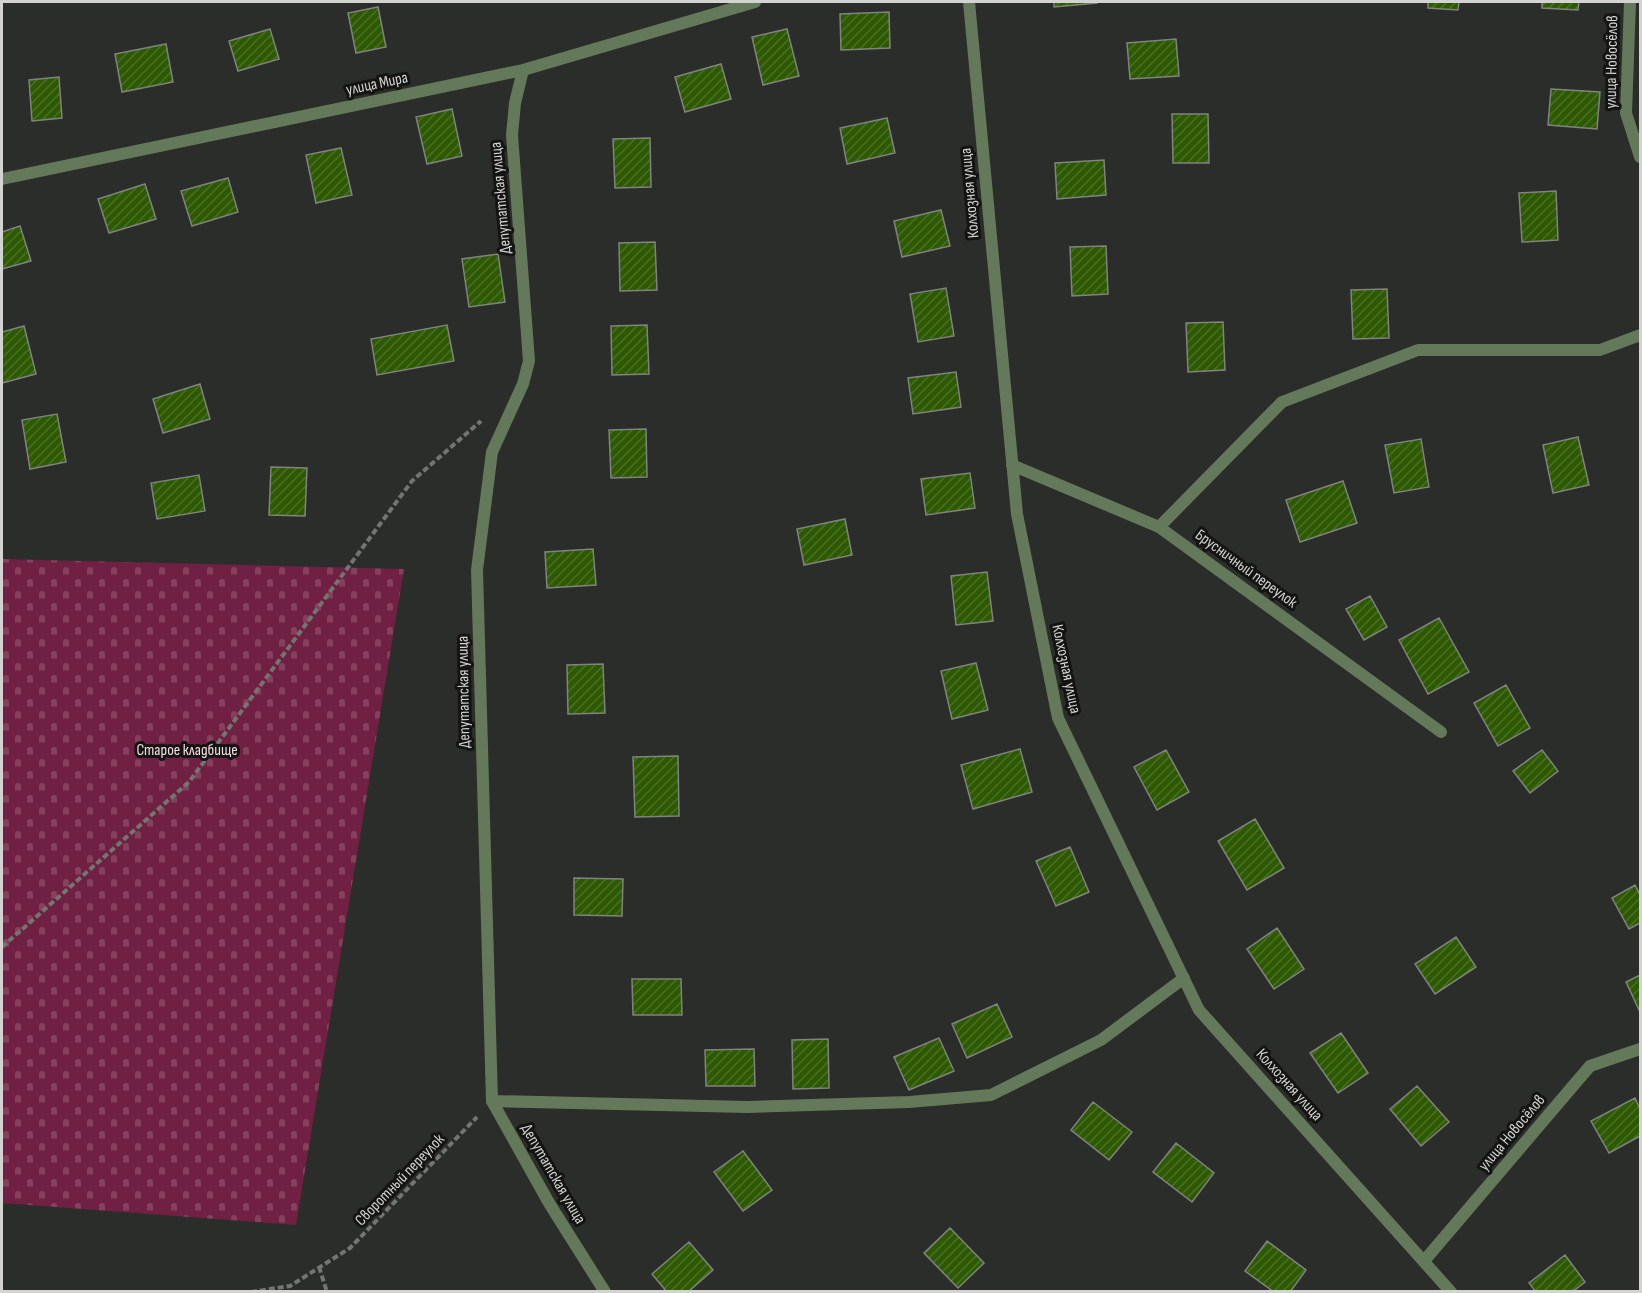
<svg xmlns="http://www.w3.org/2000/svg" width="1642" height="1293" viewBox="0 0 1642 1293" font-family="'Sofia Sans Condensed',sans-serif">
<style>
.cemetery{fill:url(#cemetery-stones)}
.building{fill:url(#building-hatch);stroke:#80837f;stroke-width:1.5}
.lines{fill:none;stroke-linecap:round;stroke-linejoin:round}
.path{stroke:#727571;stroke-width:4;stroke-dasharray:6 3;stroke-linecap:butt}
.lane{stroke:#647959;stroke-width:12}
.street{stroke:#647959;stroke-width:12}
.labels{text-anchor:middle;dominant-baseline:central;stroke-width:6;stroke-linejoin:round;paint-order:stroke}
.street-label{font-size:16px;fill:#d3d4d2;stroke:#141513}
.park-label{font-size:16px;fill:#f6dde4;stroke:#141513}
</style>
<defs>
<pattern id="cemetery-stones" width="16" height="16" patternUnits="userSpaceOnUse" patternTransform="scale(1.5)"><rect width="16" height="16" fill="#702042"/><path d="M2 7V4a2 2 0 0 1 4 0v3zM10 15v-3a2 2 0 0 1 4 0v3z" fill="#84405c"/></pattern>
<pattern id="building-hatch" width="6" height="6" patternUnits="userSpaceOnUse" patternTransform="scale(1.5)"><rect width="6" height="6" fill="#2c5902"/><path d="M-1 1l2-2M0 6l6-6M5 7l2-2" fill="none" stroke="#4a7026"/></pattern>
</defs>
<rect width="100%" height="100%" fill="#2a2d29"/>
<path class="cemetery" d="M2 559 404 569 296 1225 2 1203Z"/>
<path class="building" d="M1054 2H1097V3L1054 7Z
M1428 2H1459L1458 10 1428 8Z
M1542 2H1579L1578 10 1542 8Z
M378 7 386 47 356 53 348 13Z
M889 12 890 48 841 50 840 14Z
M270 29 279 59 238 71 229 41Z
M787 29 799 76 763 85 752 37Z
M1176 39 1179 76 1130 79 1127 43Z
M166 44 173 82 122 92 115 54Z
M721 64 731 99 685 112 675 77Z
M59 77 62 118 32 121 29 80Z
M1551 89 1600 92 1597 129 1548 125Z
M452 109 462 156 427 164 416 117Z
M1172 114H1208L1209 163H1173Z
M887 118 895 153 847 164 840 128Z
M650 138 651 187 615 188 613 139Z
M341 148 352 195 316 203 306 155Z
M1104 160 1106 195 1057 199 1055 163Z
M228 178 238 212 192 226 181 191Z
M145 184 156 219 109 233 98 199Z
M1556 191 1558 240 1522 242 1519 193Z
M941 210 950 246 902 257 894 221Z
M20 226 31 261 2 269V232Z
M655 242 657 290 620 291 619 243Z
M1106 246 1108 294 1072 296 1070 247Z
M498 254 505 302 469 307 462 259Z
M946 288 954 336 918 342 910 294Z
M1387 289 1389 338 1353 339 1351 290Z
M1223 322 1225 370 1188 372 1186 323Z
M447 325 454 361 377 375 371 339Z
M647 325 649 374 612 375 611 326Z
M24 326 36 374 2 383V332Z
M956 372 961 407 913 414 908 378Z
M200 384 210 419 163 433 153 399Z
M57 414 66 462 30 469 22 420Z
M646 429 647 477 611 478 609 430Z
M1578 437 1589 485 1553 493 1543 445Z
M1421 439 1429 487 1394 493 1385 445Z
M271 467 307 468 305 516 269 515Z
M970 473 975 508 926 515 921 479Z
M199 475 205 511 157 519 151 483Z
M1343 481 1357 523 1300 542 1286 500Z
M845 519 852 555 804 565 797 529Z
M593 549 596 585 547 588 545 552Z
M987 572 993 621 956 625 951 576Z
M1370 596 1387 627 1364 640 1346 609Z
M1439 618 1469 672 1428 694 1399 640Z
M976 663 988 710 952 719 941 671Z
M603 664 605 713 568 714 567 665Z
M1506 685 1530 728 1498 746 1474 703Z
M1020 749 1032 792 973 809 961 765Z
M1166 750 1189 792 1157 810 1134 767Z
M1542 750 1558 771 1530 793 1513 771Z
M678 756 679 816 635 817 633 757Z
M1255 819 1284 868 1247 890 1218 841Z
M1070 847 1089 892 1056 906 1036 861Z
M574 878 623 879 622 916 574 915Z
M1635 885 1640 895V923L1629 929 1612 898Z
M1277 928 1304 969 1274 989 1247 949Z
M1456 937 1476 967 1435 994 1415 964Z
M1640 975V1012L1626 982Z
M632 979H681L682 1015H633Z
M997 1004 1012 1037 967 1058 952 1024Z
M1341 1033 1368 1073 1338 1093 1310 1053Z
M939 1038 954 1071 909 1090 894 1057Z
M828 1039 829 1088 793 1089 792 1040Z
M754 1049 755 1086H706L705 1050Z
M1417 1086 1449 1122 1421 1146 1390 1109Z
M1635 1098 1640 1109V1136L1609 1153 1591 1121Z
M1093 1102 1132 1132 1109 1160 1071 1130Z
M1176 1143 1214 1173 1192 1202 1153 1172Z
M743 1151 772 1190 743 1211 714 1172Z
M950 1228 984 1263 958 1288 924 1253Z
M1267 1241 1306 1270 1290 1292H1274L1245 1271Z
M689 1242 713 1270 688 1292H667L652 1274Z
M1565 1255 1585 1282 1572 1292H1536L1529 1283Z"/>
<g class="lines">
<path class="path" d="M2 947 189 782 412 481 481 421
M319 1267 327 1292
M251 1292 290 1286 350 1248 477 1117"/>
<path class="lane" d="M1159 527 1282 402 1418 350H1600L1640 335
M492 1101 747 1107 909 1102 991 1095 1101 1040 1184 978"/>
<path class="street" d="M969 2 1017 514 1058 718 1199 1010 1451 1292
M1630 2 1626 113 1640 157
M523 70 515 103 512 135 529 361 523 384 492 452 477 570 492 1101 549 1203 605 1292
M2 179 523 70 755 2
M1012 465 1159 527 1441 732
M1424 1261 1590 1066 1640 1049"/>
</g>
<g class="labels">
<g class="street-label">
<text transform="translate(1612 62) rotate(-89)">улица Новосёлов</text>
<text transform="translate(377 84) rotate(-12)">улица Мира</text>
<text transform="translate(970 193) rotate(-95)">Колхозная улица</text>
<text transform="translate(501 198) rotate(-95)">Депутатская улица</text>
<text transform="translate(1246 569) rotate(36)">Брусничный переулок</text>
<text transform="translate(1066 669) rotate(78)">Колхозная улица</text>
<text transform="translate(464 692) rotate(-91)">Депутатская улица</text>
<text transform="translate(1289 1085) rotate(48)">Колхозная улица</text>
<text transform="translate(1512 1133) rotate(-50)">улица Новосёлов</text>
<text transform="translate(553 1174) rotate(60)">Депутатская улица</text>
<text transform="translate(400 1180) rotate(-46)">Своротный переулок</text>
</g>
<g class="park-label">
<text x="187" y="750">Старое кладбище</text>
</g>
</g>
<rect width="1642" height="1293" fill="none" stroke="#d3d4d2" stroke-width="6"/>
</svg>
